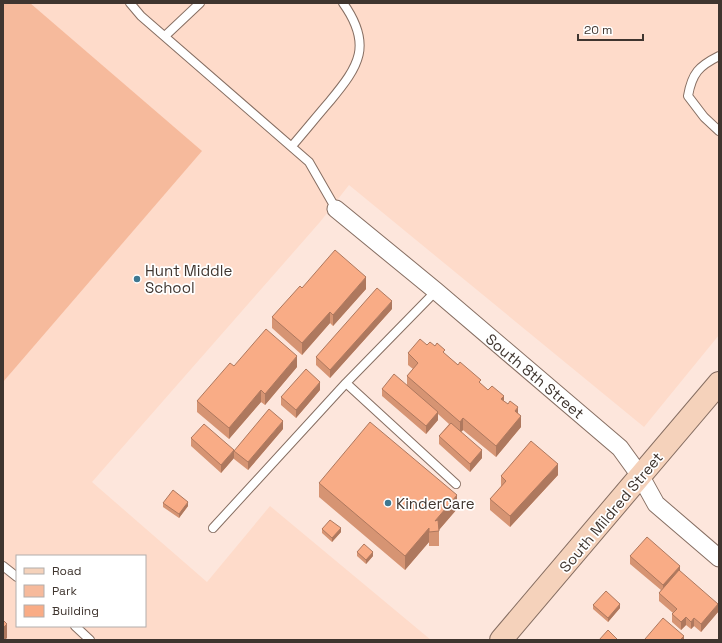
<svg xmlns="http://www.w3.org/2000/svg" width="722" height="643" viewBox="0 0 722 643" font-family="'Space Grotesk',sans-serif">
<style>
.built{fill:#fedbca;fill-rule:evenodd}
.green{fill:#f6ba9c}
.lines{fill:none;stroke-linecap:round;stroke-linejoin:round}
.lane-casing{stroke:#866e62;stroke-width:10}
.street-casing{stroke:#866e62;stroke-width:19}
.secondary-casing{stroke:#866e62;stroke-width:24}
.lane{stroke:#fff;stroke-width:8}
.street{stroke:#fff;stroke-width:17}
.secondary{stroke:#f5d2bb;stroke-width:22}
.wall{fill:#d69473}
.shaded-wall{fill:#ae785e}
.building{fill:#f9ac86;stroke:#ae785e}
.poi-dot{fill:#3e7891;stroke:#fff;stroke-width:1.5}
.labels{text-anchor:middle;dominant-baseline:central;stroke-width:3.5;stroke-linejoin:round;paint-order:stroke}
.poi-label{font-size:15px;fill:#3f352f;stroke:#fff;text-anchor:start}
.street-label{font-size:15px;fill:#3f352f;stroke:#fff}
</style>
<rect width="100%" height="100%" fill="#fde6dc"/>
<path class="built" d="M3 3H719V335L644 427 349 185 320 222 92 482 207 582 270 506 431 640H3ZM17 556H145V626H17Z"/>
<path class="green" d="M3 3H30L202 151 3 382Z"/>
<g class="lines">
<defs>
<path id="lane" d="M130 3 141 16 309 162 336 209
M165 36 200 3
M719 56C699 66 692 73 688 96L704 117 719 131
M292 146C305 131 317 116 330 101 359 66 373 45 343 3
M346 383 456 484
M213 528 346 383 436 291
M3 566 17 577
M75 626 90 640"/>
<path id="street" d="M336 209 436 291 620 448 641 477 656 504 719 558"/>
<path id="secondary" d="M501 640 719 383"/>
</defs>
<use href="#lane" class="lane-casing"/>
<use href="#street" class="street-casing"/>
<use href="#secondary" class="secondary-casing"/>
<use href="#lane" class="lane"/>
<use href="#street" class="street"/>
<use href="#secondary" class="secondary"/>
</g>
<path class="wall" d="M302 288 366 289 333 326 330 323 302 355 272 328V317Z
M392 309 330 378 316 365V357Z
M427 345 445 354 488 390 504 401 518 413 521 427 496 457 463 430 461 432 482 458 470 472 439 444V436L449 424 438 414V420L426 434 382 396V389L407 385V376L413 369 408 365V353Z
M297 367 265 405 261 402 229 439 197 412V401Z
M320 390 296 418 281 405V397Z
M283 429 248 470 234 459V451Z
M191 438 234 458 221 473 191 446Z
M558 475 510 527 490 510V499L501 487V476Z
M319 483 457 509 439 530V546H429V542L405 570 319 497Z
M163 503 188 506 179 518 163 507Z
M322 529 341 532 332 542 322 533Z
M357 552 373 556 366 564 357 556Z
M630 556 680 571 718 612 701 632 694 626 691 629 686 625 681 630 672 622V614L673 613 659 601V593L661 590 630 564Z
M593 605 620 608 608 622 593 609Z"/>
<path class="shaded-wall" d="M366 277V289L333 326V315Z
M392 301V309L330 378V370Z
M330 312V323L302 355V343Z
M297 356V367L265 405V394Z
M320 382V390L296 418V410Z
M261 390V402L229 439V428Z
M504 396V407L501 399Z
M518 407V418L515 411Z
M438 412V420L426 434V426Z
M521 416V427L496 457V446Z
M463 418V430L460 433V422Z
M283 421V429L248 470V462Z
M234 450V458L221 473V465Z
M482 450V458L470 472V464Z
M558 464V475L510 527V516Z
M457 495V509L438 531 435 521Z
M188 502V506L179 518V514Z
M341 528V532L332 542V538Z
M429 528V542L405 570V556Z
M373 552V556L366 564V560Z
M680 566V573L663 593V585Z
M620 604V608L608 622V618Z
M718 604V612L701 632V624Z
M686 617V625L681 630V622Z
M694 618V626L691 629V622Z
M7 624V638L5 640H3V628Z
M684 636V640H680Z"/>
<path class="building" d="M335 250 366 277 333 315 330 312 302 343 272 317 300 286 302 288Z
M377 288 392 301 330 370 316 357Z
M266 329 297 356 265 394 261 390 229 428 197 401 230 363 234 366Z
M420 339 427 345 430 342 435 346 437 343 445 350 443 352 458 365 460 362 481 380 479 382 488 390 492 386 504 396 501 399 508 404 510 401 518 407 515 411 521 416 496 446 463 418 460 422 407 376 418 363 408 353Z
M306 369 320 382 296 410 281 397Z
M394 374 438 412 426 426 382 389Z
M269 409 283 421 248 462 234 451Z
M370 422 457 495 435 521 438 520 439 531 429 532V528L405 556 319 483Z
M451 423 482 450 470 464 439 436Z
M204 424 234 450 221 465 191 438Z
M531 441 558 464 510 516 490 499 506 481 501 476Z
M173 490 188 502 179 514 163 503Z
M330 520 341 528 332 538 322 529Z
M647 537 680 566 663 585 630 556Z
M364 544 373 552 366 560 357 552Z
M679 570 718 604 701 624 694 618 691 622 686 617 681 622 672 614 677 609 659 593Z
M606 591 620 604 608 618 593 605Z
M663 618 684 636 680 640H646L645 639Z
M3 620 7 624 3 628Z
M608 630 618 640H599Z"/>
<g class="poi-dot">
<circle cx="137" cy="279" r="4"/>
<circle cx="388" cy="503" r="4"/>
</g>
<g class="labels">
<g class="poi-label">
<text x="145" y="270">Hunt Middle<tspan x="145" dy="17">School</tspan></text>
<text x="396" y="503">KinderCare</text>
</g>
<g class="street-label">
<text transform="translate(535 376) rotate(40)">South 8th Street</text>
<text transform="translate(611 512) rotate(-50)">South Mildred Street</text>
</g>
</g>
<rect width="722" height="643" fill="none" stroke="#3f352f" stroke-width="8"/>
<rect x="16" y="555" width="130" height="72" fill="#ffffff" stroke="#b2aeac"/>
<rect x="24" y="568" width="20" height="6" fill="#f5d2bb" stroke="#b2aeac"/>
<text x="52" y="575" font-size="12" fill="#3f352f">Road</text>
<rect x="24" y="585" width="20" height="12" fill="#f6ba9c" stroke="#b2aeac"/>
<text x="52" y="595" font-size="12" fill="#3f352f">Park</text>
<rect x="24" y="605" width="20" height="12" fill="#f9ac86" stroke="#b2aeac"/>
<text x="52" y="615" font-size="12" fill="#3f352f">Building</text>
<path d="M578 34v6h65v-6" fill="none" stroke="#3f352f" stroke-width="2"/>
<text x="584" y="34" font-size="12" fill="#3f352f" stroke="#ffffff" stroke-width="3" paint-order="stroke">20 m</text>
</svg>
